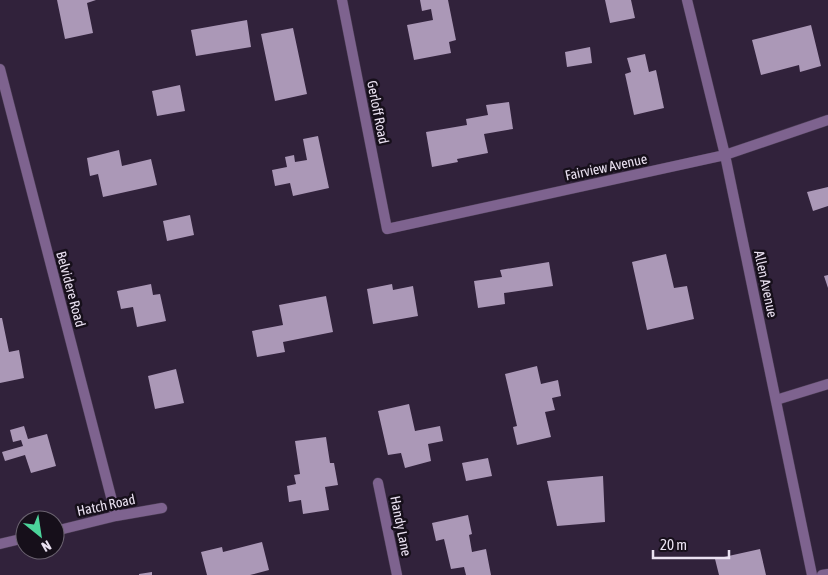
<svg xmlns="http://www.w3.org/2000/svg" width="828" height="575" viewBox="0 0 828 575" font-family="'Asap Condensed',sans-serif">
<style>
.building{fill:#ab98b7}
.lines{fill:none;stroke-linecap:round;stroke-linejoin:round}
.service-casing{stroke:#4b3d54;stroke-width:11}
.minor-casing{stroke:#4b3d54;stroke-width:11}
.service{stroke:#7e638f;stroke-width:10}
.minor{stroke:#7e638f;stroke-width:10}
.labels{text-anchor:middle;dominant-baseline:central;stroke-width:5;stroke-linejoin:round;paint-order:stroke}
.street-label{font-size:14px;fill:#eae1f1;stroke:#160f1a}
</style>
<rect width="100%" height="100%" fill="#31223b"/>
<path class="building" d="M57 0H96L87 3 93 33 65 39Z
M420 0H448L456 40 449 42 451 53 414 60 407 25 433 20 431 9 422 11Z
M605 0H631L635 18 610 23Z
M247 20 251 47 196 56 191 30Z
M811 25 821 66 800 72 799 65 761 75 752 40Z
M293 28 307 94 275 101 261 34Z
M590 47 592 63 567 67 565 52Z
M645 54 649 72 656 70 664 108 634 115 625 74 631 72 627 58Z
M180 85 185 111 157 116 152 91Z
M509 102 513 129 484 134 488 153 457 159 458 162 432 167 426 132 467 125 466 119 488 115 486 105Z
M318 136 329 188 293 196 290 183 275 186 272 170 287 167 285 157 294 155 295 162 307 160 303 139Z
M119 150 122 166 151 159 157 185 103 197 98 174 90 176 87 158Z
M828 187V206L813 211 807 192Z
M190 215 194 235 167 241 163 221Z
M666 254 674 288 687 286 694 319 647 330 632 262Z
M549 262 553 286 504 293 505 304 478 308 474 281 502 277 500 270Z
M828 275V288L824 276Z
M151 284 153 295 160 294 166 321 137 327 133 307 121 309 117 291Z
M392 284 393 290 413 286 418 316 373 324 367 289Z
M326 296 333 332 283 342 285 352 257 357 252 331 283 325 279 305Z
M0 318H2L9 352 19 350 24 378 0 383Z
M537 366 541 384 558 380 561 396 552 398 555 410 545 412 551 437 517 445 513 427 517 426 505 374Z
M176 369 184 403 155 409 148 376Z
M409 404 415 431 440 426 443 441 428 444 431 461 405 468 401 453 388 455 378 411Z
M24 426 28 439 47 434 56 466 31 473 25 455 5 461 2 452 23 446 21 440 13 442 10 430Z
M326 437 330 463H334L338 485 325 487 329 510 303 514 301 500 289 502 287 486 296 484 294 475 300 474 295 441Z
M488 458 492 476 466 481 462 463Z
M603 476 605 522 557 526 547 481Z
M468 515 472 534 469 535 472 552 486 549 491 575H466L464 567 451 569 444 539 436 541 432 523Z
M262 542 269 570 250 575H207L201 552 222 547 223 552Z
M760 549 766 575H719L715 559Z
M152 572V575H139V574Z"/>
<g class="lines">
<defs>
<path id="service" d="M776 400 828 384"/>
<path id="minor" d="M342 0 387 229 725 155 828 120
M687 0 725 155 812 575
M0 69 116 516
M378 483 397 575
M55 531 116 516 162 508
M0 544 25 538
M822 575 828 574"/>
</defs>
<use href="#service" class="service-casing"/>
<use href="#minor" class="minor-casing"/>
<use href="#service" class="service"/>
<use href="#minor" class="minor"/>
</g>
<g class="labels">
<g class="street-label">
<text transform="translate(378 112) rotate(79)">Gerloff Road</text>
<text transform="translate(606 167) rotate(-12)">Fairview Avenue</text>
<text transform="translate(766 284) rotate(78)">Allen Avenue</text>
<text transform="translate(71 289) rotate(75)">Belvidere Road</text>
<text transform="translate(106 505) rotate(-12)">Hatch Road</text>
<text transform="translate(401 526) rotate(79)">Handy Lane</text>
</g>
</g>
<g transform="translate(40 535) rotate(150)"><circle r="24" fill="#160f1a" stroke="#6b6370"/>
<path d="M0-4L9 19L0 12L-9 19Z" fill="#4cd49b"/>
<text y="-8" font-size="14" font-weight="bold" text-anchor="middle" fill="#eae1f1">N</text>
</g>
<path d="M653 550v8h76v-8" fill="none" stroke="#eae1f1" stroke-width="2.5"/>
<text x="660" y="550" font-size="15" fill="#eae1f1" stroke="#160f1a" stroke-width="4" paint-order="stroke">20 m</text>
</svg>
